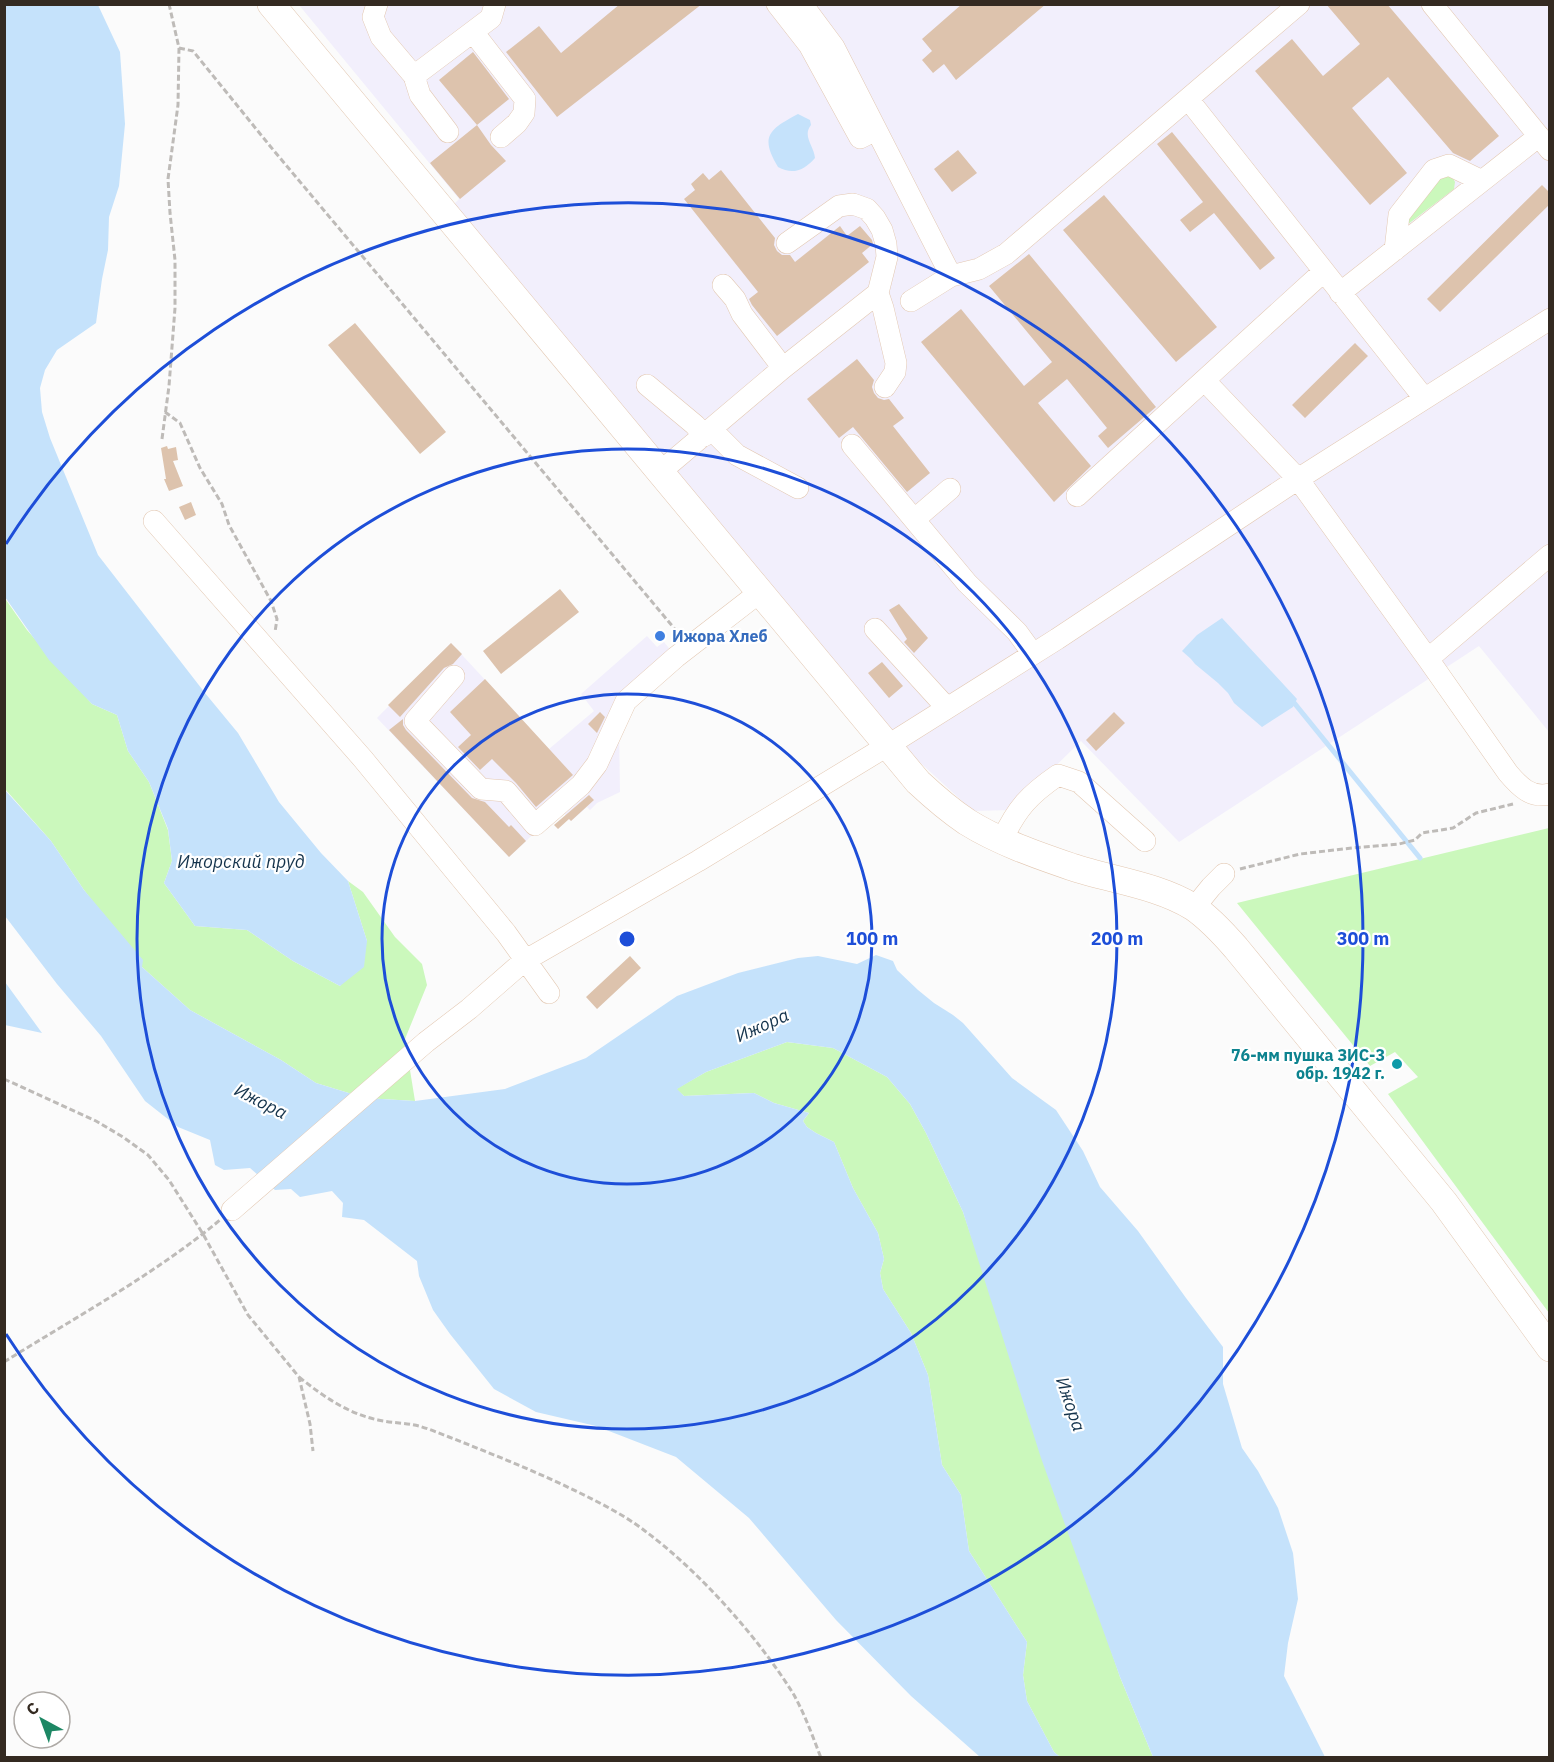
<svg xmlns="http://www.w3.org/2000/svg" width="1554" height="1762" viewBox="0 0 1554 1762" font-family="'IBM Plex Sans',sans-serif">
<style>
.industrial{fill:#f2effc}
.green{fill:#cbf8bc}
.water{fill:#c5e2fb}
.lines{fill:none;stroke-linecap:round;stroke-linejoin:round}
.stream{stroke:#c5e2fb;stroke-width:5}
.building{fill:#ddc3ad}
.minor-casing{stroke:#e3c8b2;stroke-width:22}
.major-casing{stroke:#e3c8b2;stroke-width:28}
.path{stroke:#bebbb8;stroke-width:3;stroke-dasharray:6 3;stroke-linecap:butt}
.minor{stroke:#fff;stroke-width:21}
.major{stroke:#fff;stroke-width:27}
.ring{fill:none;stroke:#1d4ed8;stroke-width:3}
.shop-dot{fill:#3f7fe0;stroke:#fff;stroke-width:2}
.culture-dot{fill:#0f9aa8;stroke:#fff;stroke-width:2}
.labels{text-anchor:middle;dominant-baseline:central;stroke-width:4.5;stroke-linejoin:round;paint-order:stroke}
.shop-label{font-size:16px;font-weight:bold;fill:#366cbe;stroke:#fff;text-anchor:start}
.culture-label{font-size:16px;font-weight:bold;fill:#0d838f;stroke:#fff;text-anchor:end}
.water-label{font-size:18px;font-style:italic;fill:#14334c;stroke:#fff}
.centre{fill:#1d4ed8;stroke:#fff;stroke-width:3}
.ring-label{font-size:18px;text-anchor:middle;font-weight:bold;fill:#1d4ed8;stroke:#fff;stroke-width:4.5;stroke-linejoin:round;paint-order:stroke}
</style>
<rect width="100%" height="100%" fill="#fbfbfb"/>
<path class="industrial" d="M299 5H1549V732L1479 646 1179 842 1081 741 1011 810 973 811 913 756 611 399 453 205 459 199Z
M647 636 657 647 664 642 676 657 639 695 619 727 620 792 597 803 590 810 587 807 571 821 560 809 509 857 377 718 451 643 549 749 594 711 581 694Z"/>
<path class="green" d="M1437 175 1452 176 1455 182 1454 189 1407 225 1408 208Z
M4 597 27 630 92 704 117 715 128 751 149 782 168 830 172 861 164 883 195 926 247 930 293 961 340 986 367 941 348 881 363 892 395 937 422 964 427 985 405 1039 415 1101 365 1098 316 1083 281 1060 190 1010 142 967 84 890 51 841 5 789Z
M1549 828H1550L1549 1313 1388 1094 1418 1077 1395 1052 1370 1066 1237 903Z
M787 1042 833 1048 887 1077 910 1104 926 1133 963 1212 1120 1677 1153 1757H1060L1054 1752 1027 1701 1023 1675 1027 1642 969 1551 961 1495 942 1465 928 1375 911 1333 883 1289 880 1273 884 1259 878 1233 853 1188 834 1142 816 1133 807 1127 803 1121 809 1113 774 1103 754 1093 684 1096 676 1089 706 1072Z"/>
<path class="water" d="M4 5H98L120 52 125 124 119 186 109 217 108 250 102 279 96 323 57 350 45 370 40 388 42 412 50 438 98 555 205 693 238 733 279 802 321 853 348 881 367 941 364 967 340 986 293 961 247 930 195 926 164 883 172 861 168 829 149 782 128 751 117 715 92 704 49 660 5 597Z
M798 114 810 120 811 125C802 136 814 146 815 158 804 171 792 175 778 167 759 136 770 129 798 114Z
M1222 618 1297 699 1293 707 1262 727 1234 703 1228 693 1218 683 1195 664 1191 659 1182 651 1197 635Z
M4 789 51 841 84 890 143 960 142 967 190 1010 281 1060 316 1083 365 1098 415 1101 505 1089 586 1058 677 996 738 973 798 958 818 956 857 964 876 955 893 961 897 970 918 990 934 1003 953 1015 963 1023 1012 1078 1056 1110 1083 1151 1100 1187 1138 1231 1186 1298 1223 1347V1384L1242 1448 1258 1471 1278 1508 1293 1553 1298 1599 1288 1643 1284 1676 1325 1757H1153L1120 1677 1041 1458 963 1212 926 1133 910 1104 887 1077 833 1048 787 1042 706 1072 677 1089 684 1096 754 1093 774 1103 809 1113 803 1121 807 1127 816 1133 834 1142 853 1188 878 1233 884 1259 880 1273 883 1289 911 1333 928 1375 942 1465 961 1495 969 1551 1027 1642 1023 1675 1027 1701 1054 1752 1060 1757H980L911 1696 836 1620 749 1518 676 1457 596 1426 536 1412 494 1389 450 1334 433 1310 419 1276 417 1261 364 1220 342 1217 343 1203 332 1191 300 1197 291 1189 275 1190 250 1168 224 1170 215 1165 210 1140 178 1127 145 1101 101 1036 57 984 5 916Z
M4 982H5L42 1033 5 1025Z"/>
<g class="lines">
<path class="stream" d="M1291 699 1420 858"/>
</g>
<path class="building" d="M620 4H702L557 117 506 52 539 26 561 53Z
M962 4H1046L956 80 944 64 933 73 922 60 932 51 922 39Z
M1326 4H1387L1499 136 1470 161 1453 153 1388 77 1352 108 1407 173 1370 205 1255 71 1292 39 1323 76 1360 44Z
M473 52 509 99 477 125 439 80Z
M477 125 491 145 506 161 460 199 430 163Z
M1172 132 1275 258 1260 270 1214 213 1190 232 1180 220 1203 202 1157 144Z
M958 150 977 173 952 192 934 169Z
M721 170 775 238 774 245 777 251 782 255H790L795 262 840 226 847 236 860 226 872 240 873 244 862 253 869 262 777 336 752 305 749 299 758 292 684 199 695 190 691 184 703 173 709 180Z
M1542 185 1550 193V204L1440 312 1427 299Z
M1104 195 1217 327 1176 362 1063 230Z
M1029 254 1156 407 1108 448 1098 436 1107 428 1067 379 1038 403 1091 466 1054 502 921 342 961 309 1024 386 1052 362 989 286Z
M355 323 446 432 420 454 328 345Z
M1355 343 1368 356 1305 418 1292 405Z
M857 359 874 380 872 387 874 393 878 398 884 400 889 399 904 418 893 426 930 473 907 492 853 427 839 438 807 399Z
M167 446 168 449 176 447 178 460 173 461 183 486 169 491 164 479H166L161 448Z
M191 502 196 515 185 520 179 507Z
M560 589 579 612 501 674 483 651Z
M899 604 928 638 914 653 904 642 907 639 889 610Z
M451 643 462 654 453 664 444 668 400 717 388 705Z
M882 662 903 686 889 698 868 673Z
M485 679 573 775 536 807 516 783 492 759 480 770 458 747 471 735 450 712Z
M600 712 605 717 597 733 588 724Z
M1114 712 1125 723 1096 751 1086 740Z
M403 719V725L406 730 472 798 485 802 509 827 511 825 526 841 509 857 389 730Z
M589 795 594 800 571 821 569 819 558 829 554 825Z
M630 956 641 968 597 1009 586 997Z"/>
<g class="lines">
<defs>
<path id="minor" d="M377 4 373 17 381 37 414 76
M777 4 809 45 860 138 876 130
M802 4 834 47 951 276
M1432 4 1550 150
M473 32 525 99 524 113 517 123 501 137
M1188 99 1424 398
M448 132 420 95 414 76 491 18 495 4
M787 243 839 206 853 204 867 209 875 218 882 230 886 244 887 257 878 293 883 308 896 363 895 372 885 387
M1395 250 1399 215 1434 170 1449 165 1482 181
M723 285 735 299 742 314 783 368
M1340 293 1539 136
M911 301 951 276 979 269 1006 254 1299 4
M1205 381 1298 479 1428 659 1508 773C1519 786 1531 799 1550 794
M647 385 695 425 704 436
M711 429 737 455 798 488
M852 445 967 583 1017 632 1033 654
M660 472 783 368 878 293
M1077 496 1323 272
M915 519 950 489
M154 521 363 759 506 933 549 993
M875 629 947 708
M1428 659 1550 555
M454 676 415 721 481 789 506 791 535 825 581 785 597 764 626 701 676 657 760 592
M1002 840C1017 808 1029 795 1058 775L1079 782 1145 841
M1194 908 1211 887 1224 874
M232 1210 426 1042 469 1009 524 961 698 861 887 746 1057 639 1298 479 1550 319"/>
<path id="major" d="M271 4 918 782C933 796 949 810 967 822 999 842 1037 855 1072 867 1111 880 1157 885 1193 907 1209 918 1223 933 1236 948L1444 1202 1550 1348"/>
</defs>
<use href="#minor" class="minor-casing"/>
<use href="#major" class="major-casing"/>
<path class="path" d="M179 48 193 51 270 146 679 634
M165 412 180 423 200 468 222 504 229 525 271 601 277 619 275 632
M162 439 169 386 175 308V260L170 213 168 179 178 105 179 48 169 4
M1240 869 1300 854 1352 848 1399 844 1415 840 1422 833 1453 828 1476 813 1513 804
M4 1079 96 1121 123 1137 148 1155 169 1180 203 1234 248 1315 299 1377 310 1424 313 1451
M4 1362C76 1317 155 1274 220 1220
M299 1377C324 1397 347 1413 378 1420 392 1423 406 1423 419 1426 429 1429 439 1433 449 1437 495 1455 542 1474 586 1496 606 1506 627 1517 645 1531 698 1570 759 1638 794 1695 805 1715 813 1737 821 1758"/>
<use href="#minor" class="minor"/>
<use href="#major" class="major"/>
</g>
<g class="ring">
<circle cx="627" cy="939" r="245"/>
<circle cx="627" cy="939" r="490"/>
<path d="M6 544A736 736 0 1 1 6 1334"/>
</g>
<circle class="shop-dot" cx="660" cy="636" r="6"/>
<circle class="culture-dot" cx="1397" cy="1064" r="6"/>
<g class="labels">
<g class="shop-label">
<text x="672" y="636">Ижора Хлеб</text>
</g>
<g class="culture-label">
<text x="1385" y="1055">76-мм пушка ЗИС-3<tspan x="1385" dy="18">обр. 1942 г.</tspan></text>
</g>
<g class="water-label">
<text x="241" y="861">Ижорский пруд</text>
<text transform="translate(762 1025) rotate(-24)">Ижора</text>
<text transform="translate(261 1101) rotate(27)">Ижора</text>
<text transform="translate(1071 1404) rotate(71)">Ижора</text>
</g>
</g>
<circle cx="627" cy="939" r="9" class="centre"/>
<g class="ring-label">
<text x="872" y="945">100 m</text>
<text x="1117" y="945">200 m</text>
<text x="1363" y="945">300 m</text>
</g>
<rect width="1554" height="1762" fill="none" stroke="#342a21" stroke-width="12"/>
<g transform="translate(42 1720) rotate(319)"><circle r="28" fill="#ffffff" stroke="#aeaaa6" stroke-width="1.5"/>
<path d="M0-4.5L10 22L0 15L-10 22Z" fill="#1d8764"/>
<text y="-9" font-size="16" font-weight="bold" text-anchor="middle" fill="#342a21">С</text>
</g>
</svg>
